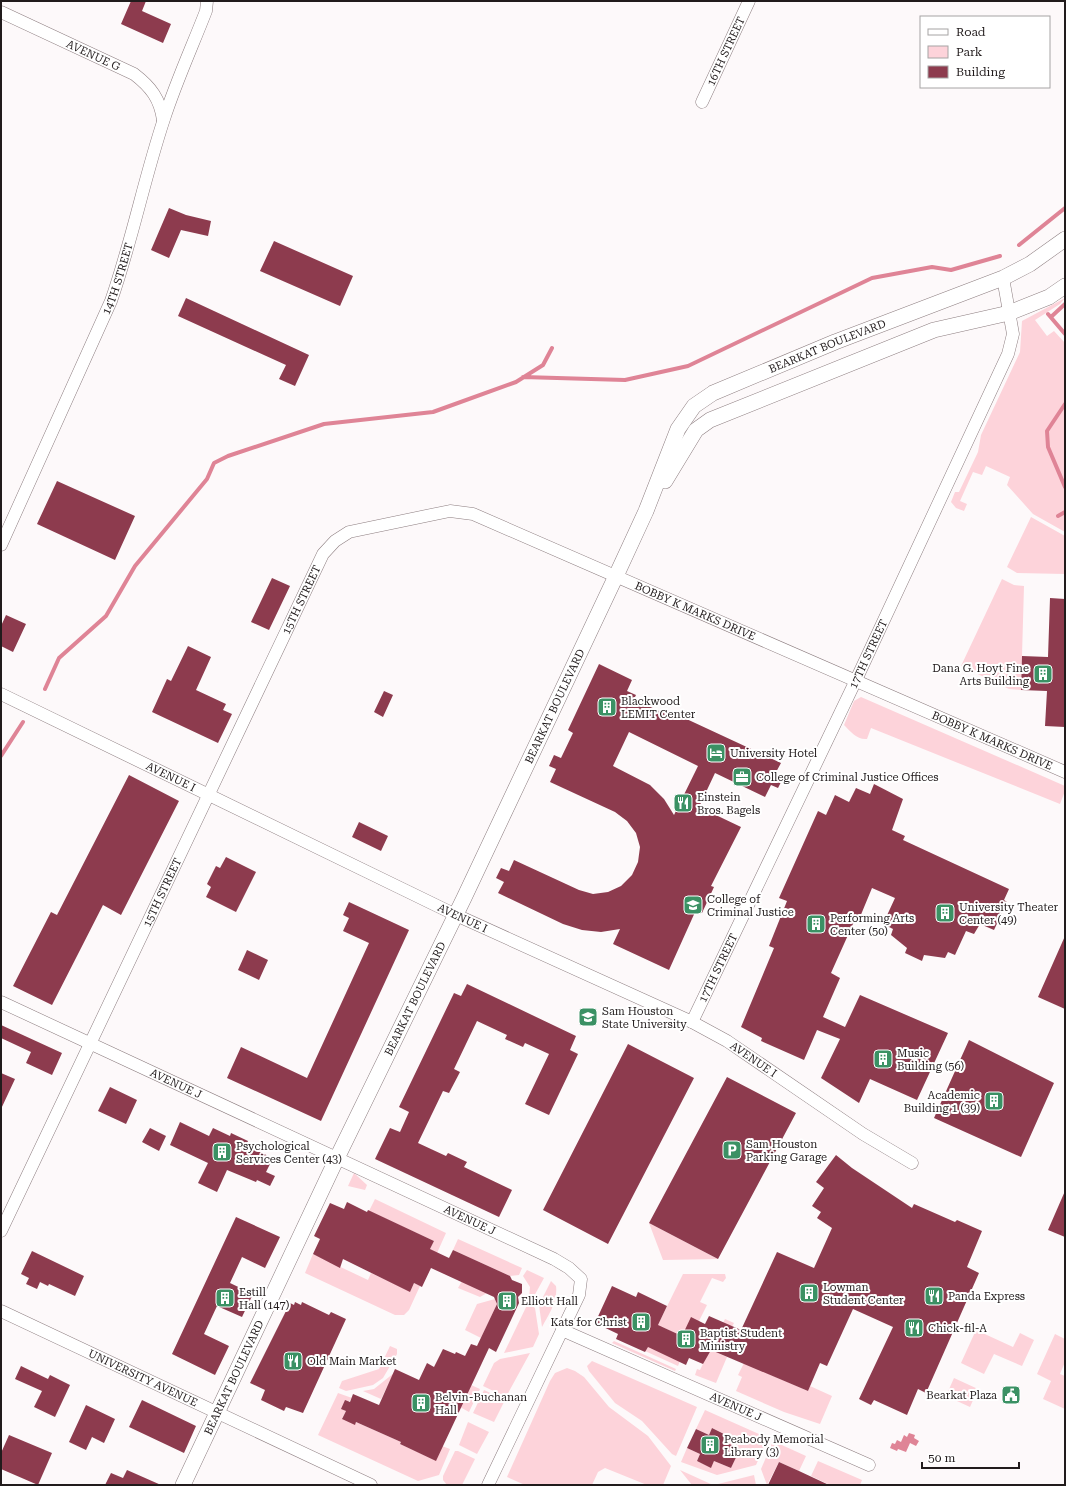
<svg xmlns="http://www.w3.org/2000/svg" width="1066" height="1486" viewBox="0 0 1066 1486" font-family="'Roboto Serif',serif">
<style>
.green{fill:#fdd3da}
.water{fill:#df8496}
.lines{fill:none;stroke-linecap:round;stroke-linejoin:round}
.stream{stroke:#df8496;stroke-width:4}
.building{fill:#8d3b4e;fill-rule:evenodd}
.minor-casing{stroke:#8d7e80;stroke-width:13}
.tertiary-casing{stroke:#8d7e80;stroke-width:16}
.minor{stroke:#fff;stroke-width:12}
.tertiary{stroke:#fff;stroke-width:15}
.labels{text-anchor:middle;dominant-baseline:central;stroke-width:4;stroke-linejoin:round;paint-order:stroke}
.street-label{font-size:11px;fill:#211b1c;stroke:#fff}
.poi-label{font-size:11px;fill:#211b1c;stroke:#fff;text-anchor:start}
</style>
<rect width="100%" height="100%" fill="#fdf9fa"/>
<path class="green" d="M1065 298 1060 304 1035 320 1047 336 1054 331 1065 343V532L1033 514 1007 485 1010 477 986 466 982 475 973 472 960 501 967 504 964 511 956 508 951 502 955 492H959L978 452 981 435 1020 352 1022 321Z
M1031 517 1065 536V574L1017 573 1007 567Z
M1002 579 1014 585 1024 586 1021 690 1009 689 961 666Z
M861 697 1065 786V791L1060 804 871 728 867 739C857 740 851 732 844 725L854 701Z
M354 1173 367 1185 365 1190 348 1186Z
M375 1199 446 1233 437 1253 430 1249 434 1241 369 1211Z
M649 1223 718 1259 663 1260Z
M458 1239 522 1268 519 1275 510 1276 453 1250Z
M313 1254 368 1280 371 1273 410 1291 414 1283 420 1286 409 1310 404 1315H395L305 1273Z
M527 1270 544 1278 533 1298H529L530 1287 523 1276Z
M683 1274H725L726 1278 723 1282 712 1278 700 1302 707 1305 699 1321 682 1336 662 1327 680 1361 678 1366 645 1351Z
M462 1281 487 1293 480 1297 458 1288Z
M551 1281 556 1286C558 1301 549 1314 542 1327L539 1305Z
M495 1299 497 1304 481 1338 465 1330 477 1304Z
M528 1303 535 1308 539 1334 533 1347 504 1353Z
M725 1319 734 1323 728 1335 716 1352 727 1357 716 1383 695 1375 697 1369 700 1370Z
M976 1330 1013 1347 1020 1333 1034 1340 1022 1366 994 1354 984 1374 961 1363Z
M1055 1334 1065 1339V1362L1060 1374 1065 1376V1409L1043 1399 1051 1381 1037 1374Z
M614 1341 676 1369 675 1371 612 1343Z
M390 1346 397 1349V1354L383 1378 373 1385 346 1391 339 1388 342 1381 379 1369Z
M530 1353 506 1397 483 1386 494 1363 500 1359Z
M592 1361 697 1407 676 1456 672 1454 642 1421 615 1403 589 1371 587 1366Z
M744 1363 808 1391 810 1386 832 1396 820 1424 784 1412 736 1391 742 1377 738 1375Z
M567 1368 575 1371 584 1377 609 1407 648 1436 671 1466 663 1485H647L605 1468 598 1472 592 1485H525L507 1477 550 1381 555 1373Z
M394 1373 381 1399 363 1391 374 1389Z
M954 1378 978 1389 970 1407 946 1396Z
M471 1385 480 1389 469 1412 460 1407Z
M484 1390 505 1400 494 1422 473 1413Z
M338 1393 352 1398 342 1409 346 1411 342 1418 355 1424 356 1422 401 1442 400 1444 435 1460 442 1446 450 1449 439 1475 418 1481 318 1435Z
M705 1410 768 1438 756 1465 717 1475 681 1462 687 1448 700 1454 697 1461 711 1467 714 1461 731 1468 739 1449 723 1441 726 1435 712 1428 709 1435 696 1429Z
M468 1422 489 1432 477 1454 459 1445Z
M773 1441 806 1456 799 1471 779 1462 767 1485 761 1469Z
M455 1451H458L475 1459 462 1485H447L443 1480V1476Z
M818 1461 862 1480 860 1485H830L811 1476Z
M680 1470 713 1485H692Z
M754 1475 756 1485H714Z"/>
<path class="water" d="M909 1433 915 1435 914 1438 919 1441 916 1446 910 1443 906 1452 898 1449 897 1451 890 1448 892 1443 895 1444 897 1440 901 1442 904 1435 907 1437Z"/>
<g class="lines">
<path class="stream" d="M1019 245 1065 208
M1048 314 1065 334
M1051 317 1065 304
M523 377 625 380 688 366 872 278 932 267 951 270 1000 256
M1065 404 1047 431 1048 447 1065 487
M1058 516 1065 512
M45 689 59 658 106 616 135 566 207 479 214 463 228 456 324 424 433 412 516 382 543 365 552 348
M1 756 23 722"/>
</g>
<path class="building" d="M131 1H146L142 11 171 24 163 43 121 24Z
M169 208 186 215 211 221 208 236 181 230 169 258 151 250Z
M274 241 353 276 340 306 260 271Z
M186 298 309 355 295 386 279 379 286 365 178 316Z
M57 481 135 516 115 560 37 524Z
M272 578 290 586 269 630 251 622Z
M1050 598 1065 599V727L1045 726 1047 691 1021 690 1022 656 1048 657Z
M6 615 26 624 13 652 1 646V626Z
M188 646 211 657 196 690 226 704 223 710 232 714 218 743 152 712 167 679 171 681Z
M599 664 632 680 627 691 636 695 634 699 663 713 665 709 781 763 775 774 783 778 778 788 771 785 765 797 715 773 699 807 741 827 711 886 714 887 702 913 696 910 669 970 613 944 620 929 601 932 582 930 563 924 498 893 504 882 496 878 501 868 509 871 514 860 579 890 593 894 608 892 621 886 632 875 638 862 640 847 636 833 627 821 615 812 550 782 556 769 549 766 554 755 561 758 573 733 568 730ZM629 732 698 766 674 815 664 799 650 785 613 766Z
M384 691 393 695 383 717 374 712Z
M129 775 179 801 121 915 103 905 52 1005 13 986 51 912 57 915Z
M874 784 903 799 892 830 905 836 903 840 1009 889 1004 900 1007 902 994 930 980 924 974 934 966 931 955 955 948 952 945 958 924 955 922 961 905 953 907 948 891 935 893 929 883 924 895 898 872 888 860 917 857 915 831 973 840 978 823 1017 845 1027 860 995 948 1033 917 1100 870 1079 859 1103 821 1078 840 1039 817 1030 804 1060 761 1041 762 1038 741 1027 774 948 769 946 787 901 779 898 818 811 826 815 835 795 849 802 856 788 870 794Z
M359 822 388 836 381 851 352 837Z
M226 857 256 872 236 912 206 897 211 887 207 884 216 866 220 868Z
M349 902 409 930 321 1121 227 1078 241 1047 307 1078 369 943 343 931 349 918 343 915Z
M1065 936V1009L1038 997Z
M247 950 268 960 259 980 238 970Z
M467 984 576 1036 570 1050 578 1054 549 1115 525 1104 549 1054 525 1043 523 1047 505 1039 507 1035 477 1021 454 1069 460 1072 449 1093 443 1091 418 1143 446 1156 448 1153 467 1162 464 1167 512 1190 499 1217 375 1159 390 1128 400 1132 409 1112 399 1107 454 993 461 996Z
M1 1025 62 1053 52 1075 26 1063 31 1052 1 1038Z
M969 1040 1054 1083 1021 1157 934 1118Z
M628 1044 694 1078 608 1244 543 1210Z
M1 1073 15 1079 1 1109Z
M727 1077 796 1113 718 1259 649 1223Z
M110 1087 137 1100 126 1124 98 1111Z
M180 1122 209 1136 213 1128 230 1136 231 1133 248 1141 246 1146 273 1158 266 1172 275 1176 270 1186 257 1180 256 1182 227 1170 217 1192 198 1183 208 1163 170 1145Z
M150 1128 166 1136 159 1151 142 1142Z
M836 1155 852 1168 912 1208 914 1204 955 1222 957 1220 982 1231 967 1267 979 1273 926 1393 918 1389 907 1415 874 1400 871 1405 859 1399 893 1327 853 1309 827 1366 820 1363 808 1391 711 1350 703 1364 689 1358 686 1365 648 1347 645 1352 616 1339 618 1334 595 1323 612 1286 636 1297 638 1292 667 1306 658 1325 682 1336 691 1317 705 1324 709 1316 741 1330 777 1252 814 1268 832 1228 817 1218 821 1212 812 1206 824 1188 816 1182Z
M1065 1191V1237L1048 1230Z
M347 1202 367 1212 368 1210 434 1241 430 1249 449 1258 453 1250 510 1276 512 1280 522 1284V1293L518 1297 519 1303 496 1352 489 1348 436 1461 400 1444 401 1442 356 1422 355 1425 342 1419 346 1411 341 1409 345 1400 350 1402 353 1394 379 1405 395 1369 419 1380 427 1363 434 1367 443 1349 455 1354 456 1352 465 1356 471 1344 477 1346 497 1304 494 1297 431 1268 422 1287 414 1283 410 1292 343 1259 340 1268 313 1254 320 1239 314 1236 330 1203 344 1209Z
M236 1217 280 1237 265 1268 242 1257 230 1283 253 1294 242 1317 217 1306 204 1334 229 1346 215 1375 172 1354Z
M32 1251 84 1276 75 1296 49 1284 48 1286 40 1282 37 1289 26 1284 29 1278 21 1274Z
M295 1302 301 1305 302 1302 329 1315 331 1312 346 1319 303 1413 286 1407 284 1411 261 1400 265 1390 250 1383 290 1303 294 1305Z
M21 1366 48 1379 50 1375 70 1385 55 1417 34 1407 42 1391 15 1379Z
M142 1400 196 1426 184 1453 129 1427Z
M86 1405 115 1419 104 1443 92 1437 86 1450 69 1442Z
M712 1428 726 1435 723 1441 740 1449 731 1468 714 1461 711 1468 697 1461 700 1454 687 1448 696 1429 709 1435Z
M9 1435 52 1453 38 1485 1 1469V1453Z
M779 1462 799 1471 829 1485H768Z
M127 1470 161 1485H105L111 1473 123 1478Z"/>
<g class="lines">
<defs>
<g id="minor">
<path id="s1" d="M1 12 134 74C151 87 160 99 163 120"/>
<path id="s2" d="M702 102 749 1"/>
<path id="s3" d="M1 545 111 301C132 241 144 179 164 119 176 82 192 47 206 11L207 1"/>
<path id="s4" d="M1 694 456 915 692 1022 727 1041 863 1134 912 1163"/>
<path id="s5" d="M1 1002 554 1259 569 1268 581 1279 579 1295 488 1485"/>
<path id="s6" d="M692 1022 856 680 1008 354 1013 334 1003 278"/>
<path id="s7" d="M1 1231 323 554 335 541 349 532 450 511 473 514 1065 772"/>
<path id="s8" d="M1 1311 371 1485"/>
<path id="s9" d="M562 1330 869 1465"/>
</g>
<g id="tertiary">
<path d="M665 481 696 430 710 420 934 330 1009 313 1049 297 1065 286"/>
<path id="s10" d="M183 1485 337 1158 464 898 616 576 646 511 678 429 694 406 713 393 835 342 1003 278 1030 264 1065 239"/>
</g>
</defs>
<use href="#minor" class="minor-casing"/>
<use href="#tertiary" class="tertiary-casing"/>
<use href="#minor" class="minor"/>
<use href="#tertiary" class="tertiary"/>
</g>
<defs>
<symbol id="building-square" viewBox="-11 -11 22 22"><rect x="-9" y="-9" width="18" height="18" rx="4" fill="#3b9164" stroke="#fff"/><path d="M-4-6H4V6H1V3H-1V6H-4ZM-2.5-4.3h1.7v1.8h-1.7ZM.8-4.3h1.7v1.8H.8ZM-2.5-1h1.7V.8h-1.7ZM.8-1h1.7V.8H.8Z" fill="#fff"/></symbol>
<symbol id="hotel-square" viewBox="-11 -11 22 22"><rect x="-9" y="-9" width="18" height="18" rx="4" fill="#3b9164" stroke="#fff"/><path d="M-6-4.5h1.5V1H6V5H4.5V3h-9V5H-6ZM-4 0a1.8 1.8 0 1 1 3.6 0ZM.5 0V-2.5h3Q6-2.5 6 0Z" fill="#fff"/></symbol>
<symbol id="office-square" viewBox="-11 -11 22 22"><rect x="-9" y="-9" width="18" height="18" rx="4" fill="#3b9164" stroke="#fff"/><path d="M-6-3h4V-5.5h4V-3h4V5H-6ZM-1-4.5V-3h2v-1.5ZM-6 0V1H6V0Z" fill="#fff"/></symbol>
<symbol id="restaurant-square" viewBox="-11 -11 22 22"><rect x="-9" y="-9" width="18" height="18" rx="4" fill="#3b9164" stroke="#fff"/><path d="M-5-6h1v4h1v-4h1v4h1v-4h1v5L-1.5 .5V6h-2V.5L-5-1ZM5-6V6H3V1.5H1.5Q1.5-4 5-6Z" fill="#fff"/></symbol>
<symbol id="university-square" viewBox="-11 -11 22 22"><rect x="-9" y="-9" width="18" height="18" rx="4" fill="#3b9164" stroke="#fff"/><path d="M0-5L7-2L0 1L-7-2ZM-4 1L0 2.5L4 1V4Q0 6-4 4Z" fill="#fff"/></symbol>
<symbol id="parking-square" viewBox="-11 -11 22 22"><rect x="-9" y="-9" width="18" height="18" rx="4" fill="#3b9164" stroke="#fff"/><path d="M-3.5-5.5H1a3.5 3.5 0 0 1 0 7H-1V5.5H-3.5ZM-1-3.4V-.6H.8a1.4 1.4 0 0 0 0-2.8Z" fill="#fff"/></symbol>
<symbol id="civic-square" viewBox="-11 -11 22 22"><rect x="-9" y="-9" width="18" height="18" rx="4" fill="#3b9164" stroke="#fff"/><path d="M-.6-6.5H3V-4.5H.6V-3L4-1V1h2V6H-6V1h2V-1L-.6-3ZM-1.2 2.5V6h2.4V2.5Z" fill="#fff"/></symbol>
</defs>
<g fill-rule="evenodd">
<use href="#building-square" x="1032" y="663" width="22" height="22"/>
<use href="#building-square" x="596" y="696" width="22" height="22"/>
<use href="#hotel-square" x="705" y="742" width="22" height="22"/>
<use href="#office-square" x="731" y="766" width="22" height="22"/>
<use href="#restaurant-square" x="672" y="792" width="22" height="22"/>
<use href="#university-square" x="682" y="894" width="22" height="22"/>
<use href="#building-square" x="934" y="902" width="22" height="22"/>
<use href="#building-square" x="805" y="913" width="22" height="22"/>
<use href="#university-square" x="577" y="1006" width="22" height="22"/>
<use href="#building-square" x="872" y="1048" width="22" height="22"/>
<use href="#building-square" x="983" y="1090" width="22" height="22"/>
<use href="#parking-square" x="721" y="1139" width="22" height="22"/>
<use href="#building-square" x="211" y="1141" width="22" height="22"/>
<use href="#building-square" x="798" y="1282" width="22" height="22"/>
<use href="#restaurant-square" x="923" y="1285" width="22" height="22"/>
<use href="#building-square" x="214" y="1287" width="22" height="22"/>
<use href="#building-square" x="496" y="1290" width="22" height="22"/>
<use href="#building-square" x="630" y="1311" width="22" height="22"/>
<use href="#restaurant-square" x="903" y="1317" width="22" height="22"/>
<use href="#building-square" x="675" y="1328" width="22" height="22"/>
<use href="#restaurant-square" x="282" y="1350" width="22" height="22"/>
<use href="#civic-square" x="1000" y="1384" width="22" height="22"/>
<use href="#building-square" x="410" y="1392" width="22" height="22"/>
<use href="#building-square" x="699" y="1434" width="22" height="22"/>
</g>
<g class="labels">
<g class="street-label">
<text stroke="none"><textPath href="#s2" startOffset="56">16TH STREET</textPath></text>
<text stroke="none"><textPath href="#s1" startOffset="102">AVENUE G</textPath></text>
<text stroke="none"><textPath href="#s3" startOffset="291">14TH STREET</textPath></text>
<text stroke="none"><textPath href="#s10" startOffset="1341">BEARKAT BOULEVARD</textPath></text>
<text stroke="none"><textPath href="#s7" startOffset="699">15TH STREET</textPath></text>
<text stroke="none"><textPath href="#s7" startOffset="1153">BOBBY K MARKS DRIVE</textPath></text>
<text stroke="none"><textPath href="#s6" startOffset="408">17TH STREET</textPath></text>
<text stroke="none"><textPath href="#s10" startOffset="863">BEARKAT BOULEVARD</textPath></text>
<text stroke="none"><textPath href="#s7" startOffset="1477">BOBBY K MARKS DRIVE</textPath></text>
<text stroke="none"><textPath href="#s4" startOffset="189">AVENUE I</textPath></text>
<text stroke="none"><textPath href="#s7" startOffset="375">15TH STREET</textPath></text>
<text stroke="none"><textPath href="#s4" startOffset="513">AVENUE I</textPath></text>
<text stroke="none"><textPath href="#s6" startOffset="60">17TH STREET</textPath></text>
<text stroke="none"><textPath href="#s10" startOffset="539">BEARKAT BOULEVARD</textPath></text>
<text stroke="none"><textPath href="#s4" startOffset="837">AVENUE I</textPath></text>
<text stroke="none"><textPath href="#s5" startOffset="193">AVENUE J</textPath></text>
<text stroke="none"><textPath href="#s5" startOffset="517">AVENUE J</textPath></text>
<text stroke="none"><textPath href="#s10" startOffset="119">BEARKAT BOULEVARD</textPath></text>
<text stroke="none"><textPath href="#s8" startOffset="157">UNIVERSITY AVENUE</textPath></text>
<text stroke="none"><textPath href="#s9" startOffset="190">AVENUE J</textPath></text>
</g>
<g class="poi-label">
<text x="1029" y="668" text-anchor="end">Dana G. Hoyt Fine<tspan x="1029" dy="13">Arts Building</tspan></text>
<text x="621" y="701">Blackwood<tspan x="621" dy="13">LEMIT Center</tspan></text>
<text x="730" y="753">University Hotel</text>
<text x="756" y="777">College of Criminal Justice Offices</text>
<text x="697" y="797">Einstein<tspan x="697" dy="13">Bros. Bagels</tspan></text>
<text x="707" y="899">College of<tspan x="707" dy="13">Criminal Justice</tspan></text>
<text x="959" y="907">University Theater<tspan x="959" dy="13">Center (49)</tspan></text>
<text x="830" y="918">Performing Arts<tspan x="830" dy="13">Center (50)</tspan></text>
<text x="602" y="1011">Sam Houston<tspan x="602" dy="13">State University</tspan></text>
<text x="897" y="1053">Music<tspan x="897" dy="13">Building (56)</tspan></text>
<text x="980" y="1095" text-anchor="end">Academic<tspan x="980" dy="13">Building 1 (39)</tspan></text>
<text x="746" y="1144">Sam Houston<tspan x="746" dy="13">Parking Garage</tspan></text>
<text x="236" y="1146">Psychological<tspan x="236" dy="13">Services Center (43)</tspan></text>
<text x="823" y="1287">Lowman<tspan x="823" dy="13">Student Center</tspan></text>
<text x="239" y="1292">Estill<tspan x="239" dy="13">Hall (147)</tspan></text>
<text x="948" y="1296">Panda Express</text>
<text x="521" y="1301">Elliott Hall</text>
<text x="627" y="1322" text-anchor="end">Kats for Christ</text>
<text x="928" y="1328">Chick-fil-A</text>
<text x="700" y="1333">Baptist Student<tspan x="700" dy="13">Ministry</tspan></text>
<text x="307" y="1361">Old Main Market</text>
<text x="997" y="1395" text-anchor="end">Bearkat Plaza</text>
<text x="435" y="1397">Belvin-Buchanan<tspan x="435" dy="13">Hall</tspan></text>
<text x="724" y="1439">Peabody Memorial<tspan x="724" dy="13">Library (3)</tspan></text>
</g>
</g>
<rect width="1066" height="1486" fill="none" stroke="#211b1c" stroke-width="4"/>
<rect x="920" y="16" width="130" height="72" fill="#ffffff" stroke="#a6a4a4"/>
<rect x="928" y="29" width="20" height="6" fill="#ffffff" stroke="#a6a4a4"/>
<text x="956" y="36" font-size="12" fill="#211b1c">Road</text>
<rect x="928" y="46" width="20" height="12" fill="#fdd3da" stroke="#a6a4a4"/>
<text x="956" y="56" font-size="12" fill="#211b1c">Park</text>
<rect x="928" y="66" width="20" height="12" fill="#8d3b4e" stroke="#a6a4a4"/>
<text x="956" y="76" font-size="12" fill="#211b1c">Building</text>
<path d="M922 1462v6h97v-6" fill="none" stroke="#211b1c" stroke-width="2"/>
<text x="928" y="1462" font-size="12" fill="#211b1c" stroke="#ffffff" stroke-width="3" paint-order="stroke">50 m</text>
</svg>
